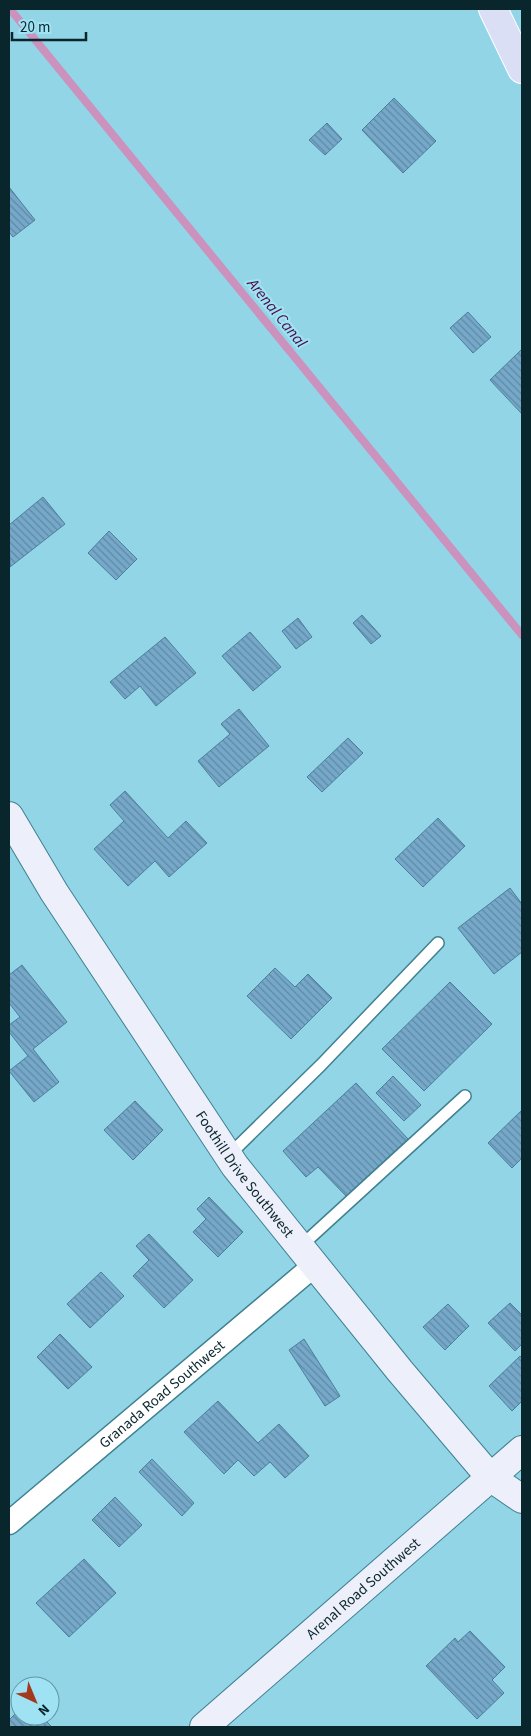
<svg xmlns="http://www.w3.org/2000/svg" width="531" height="1736" viewBox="0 0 531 1736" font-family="'Source Sans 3',sans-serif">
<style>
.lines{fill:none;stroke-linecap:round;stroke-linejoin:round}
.stream{stroke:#ca92bc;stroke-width:8}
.building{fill:url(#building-back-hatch);stroke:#4b7e9c}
.lane-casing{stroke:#3f8191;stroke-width:14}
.street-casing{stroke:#3f8191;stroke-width:25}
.secondary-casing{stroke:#3f8191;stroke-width:30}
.primary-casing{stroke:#fff;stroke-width:30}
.lane{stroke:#fff;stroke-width:11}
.street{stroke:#fff;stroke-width:22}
.secondary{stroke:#edeffa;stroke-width:28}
.primary{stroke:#dadff5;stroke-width:28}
.labels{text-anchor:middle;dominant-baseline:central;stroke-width:4.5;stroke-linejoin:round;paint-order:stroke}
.street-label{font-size:15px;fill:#0a262d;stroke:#9fe2f4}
.water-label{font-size:16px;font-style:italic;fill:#4e0a43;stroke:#9fe2f4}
</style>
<defs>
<pattern id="building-back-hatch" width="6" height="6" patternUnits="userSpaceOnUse" patternTransform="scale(1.25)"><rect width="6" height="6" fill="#76a9c9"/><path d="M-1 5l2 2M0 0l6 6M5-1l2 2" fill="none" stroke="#5f89a4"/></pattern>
</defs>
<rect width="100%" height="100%" fill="#92d5e6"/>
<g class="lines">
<path class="stream" d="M10 9 522 635"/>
</g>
<path class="building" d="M394 98 436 141 403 173 362 130Z
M327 123 342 139 325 155 309 140Z
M9 187 35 220 13 237 9 232Z
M468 312 491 337 473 353 450 328Z
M521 350 522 351V414L490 380Z
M43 497 65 524 10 567 9 525Z
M109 531 137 559 116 580 88 553Z
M362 615 381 636 371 644 353 623Z
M298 618 312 637 296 649 282 631Z
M250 632 281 667 253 691 222 656Z
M165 637 196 673 156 706 140 686 125 699 110 682Z
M239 709 269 746 219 787 198 761 230 734 221 724Z
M348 738 363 753 322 792 307 777Z
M125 791 168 838 186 821 207 843 169 877 155 861 128 886 94 849 124 821 110 805Z
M438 818 465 846 423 887 395 859Z
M510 888 522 904V952L494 974 458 928Z
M22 965 67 1022 33 1049 59 1082 34 1102 9 1071 28 1056 9 1032V1025L20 1017 9 1003V975Z
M275 968 295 987 308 974 332 998 291 1039 247 996Z
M450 982 492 1024 424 1091 382 1049Z
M393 1076 421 1105 404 1121 376 1093Z
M356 1083 408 1139 346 1196 318 1167 306 1177 283 1151Z
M135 1101 163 1130 133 1160 104 1130Z
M522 1110V1158L512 1168 488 1143Z
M209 1197 243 1232 218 1257 193 1232 206 1219 197 1209Z
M149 1234 193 1280 164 1308 133 1276 149 1260 136 1246Z
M101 1272 124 1296 90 1328 67 1304Z
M510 1303 522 1315V1344L515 1351 488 1323Z
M448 1304 469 1326 445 1350 423 1327Z
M60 1334 92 1367 68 1389 37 1357Z
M304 1339 340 1396 325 1406 289 1350Z
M520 1356 522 1358V1401L512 1411 489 1386Z
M218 1401 258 1443 279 1424 309 1456 285 1478 270 1462 254 1476 238 1460 224 1474 184 1432Z
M152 1459 194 1503 182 1516 139 1472Z
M115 1497 142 1525 119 1547 92 1520Z
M84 1559 116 1593 69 1637 36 1603Z
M470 1631 505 1667 492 1680 504 1693 477 1719 426 1666 455 1638 458 1642Z
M20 1709V1716H41L52 1727H9V1720Z"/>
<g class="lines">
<defs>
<path id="lane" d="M228 1156 321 1065 438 943
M301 1246 465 1096"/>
<g id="street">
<path id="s1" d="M9 1523 316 1264"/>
</g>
<g id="secondary">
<path id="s2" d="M9 816 54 892 235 1166 400 1371 490 1477 522 1499"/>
<path id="s3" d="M204 1727 522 1450"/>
</g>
<path id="primary" d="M493 9 522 69"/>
</defs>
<use href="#lane" class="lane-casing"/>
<use href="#street" class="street-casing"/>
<use href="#secondary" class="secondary-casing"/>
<use href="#primary" class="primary-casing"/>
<use href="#lane" class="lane"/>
<use href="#street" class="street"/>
<use href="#secondary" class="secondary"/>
<use href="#primary" class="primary"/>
</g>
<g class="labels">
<g class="street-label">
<text stroke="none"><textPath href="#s2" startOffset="429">Foothill Drive Southwest</textPath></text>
<text stroke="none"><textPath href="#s1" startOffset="200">Granada Road Southwest</textPath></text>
<text stroke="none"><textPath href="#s3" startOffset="211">Arenal Road Southwest</textPath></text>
</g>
<g class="water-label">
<text transform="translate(277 313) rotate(51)">Arenal Canal</text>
</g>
</g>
<rect width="531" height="1736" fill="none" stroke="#0a262d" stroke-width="20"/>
<g transform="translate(35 1701) rotate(136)"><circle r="24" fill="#9fe2f4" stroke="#6397a4"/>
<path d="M0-4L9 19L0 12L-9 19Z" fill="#a23a1d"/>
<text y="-8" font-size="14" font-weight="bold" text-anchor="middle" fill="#0a262d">N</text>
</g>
<path d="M12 32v8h74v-8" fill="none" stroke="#0a262d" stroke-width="2.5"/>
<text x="20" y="32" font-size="15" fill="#0a262d" stroke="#9fe2f4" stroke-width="4" paint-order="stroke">20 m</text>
</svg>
